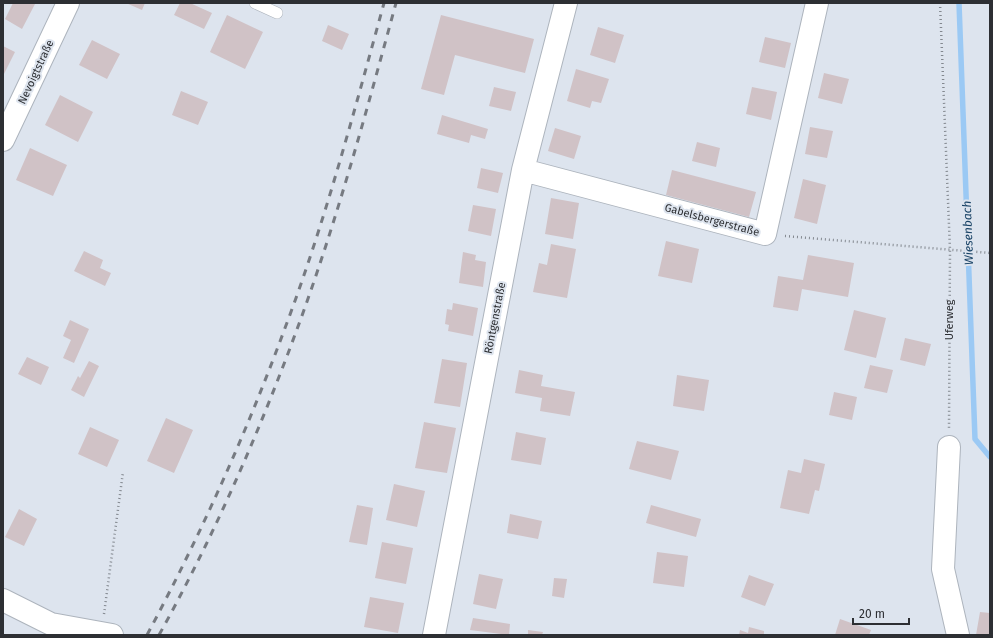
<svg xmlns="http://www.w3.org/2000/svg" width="993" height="638" viewBox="0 0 993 638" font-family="'Fira Sans',sans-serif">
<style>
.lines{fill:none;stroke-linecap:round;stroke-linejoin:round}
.stream{stroke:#9bc9f4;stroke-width:5.5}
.building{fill:#d0c2c6}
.service-casing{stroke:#adb4bd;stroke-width:12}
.minor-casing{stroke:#adb4bd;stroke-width:24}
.tertiary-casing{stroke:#adb4bd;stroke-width:24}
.path{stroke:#83888f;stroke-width:2.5;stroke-dasharray:1 3;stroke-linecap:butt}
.service{stroke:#fff;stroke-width:11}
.minor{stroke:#fff;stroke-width:22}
.tertiary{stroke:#fff;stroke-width:22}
.rail{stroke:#767a81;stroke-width:3;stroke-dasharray:7 7;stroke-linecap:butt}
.labels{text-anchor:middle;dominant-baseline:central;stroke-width:4;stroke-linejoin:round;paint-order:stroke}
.street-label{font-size:11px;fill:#2d2f33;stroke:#dde4ee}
.water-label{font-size:12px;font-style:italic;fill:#194366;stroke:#dde4ee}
</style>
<rect width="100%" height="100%" fill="#dde4ee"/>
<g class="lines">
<path class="stream" d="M959 3 975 439 990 457"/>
</g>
<path class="building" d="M13 3H32L35 4 22 29 5 19Z
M126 3H145L142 10Z
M180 3H190L212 13 204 29 174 15Z
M227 15 263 32 245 69 210 52Z
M441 15 534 39 525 73 455 55 444 95 421 89Z
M328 25 349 34 342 50 322 41Z
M598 27 624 35 615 63 590 55Z
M765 37 791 43 785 68 759 62Z
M92 40 120 54 107 79 79 65Z
M3 46 15 52 3 76Z
M576 69 609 79 601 103 592 101 590 108 567 101Z
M824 73 849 79 842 104 818 98Z
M494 87 516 92 511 111 489 106Z
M752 87 777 92 771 120 746 114Z
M181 91 208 102 198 125 172 115Z
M60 95 93 112 78 142 45 125Z
M442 115 488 129 485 139 471 135 469 143 437 134Z
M810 127 833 131 827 158 805 154Z
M555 128 581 136 574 159 548 151Z
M697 142 720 148 716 167 692 161Z
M30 148 67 165 53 196 16 180Z
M481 168 503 173 498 193 477 188Z
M672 170 756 192 749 217 666 195Z
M803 179 826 185 817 224 794 218Z
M551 198 579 203 573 239 545 234Z
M473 205 496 209 491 236 468 231Z
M666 241 699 249 692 283 658 276Z
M551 244 576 249 567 298 533 292 539 263 547 265Z
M84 251 103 260 100 268 111 273 105 286 74 271Z
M463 252 476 255 475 260 486 262 483 287 459 283Z
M808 255 854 263 848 297 802 289 798 311 773 307 778 276 803 280Z
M453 303 478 308 473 336 448 331 449 325 445 324 447 309 452 310Z
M854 310 886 318 876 358 844 350Z
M70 320 89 329 74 363 63 358 71 340 63 336Z
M905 338 931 344 925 366 900 360Z
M27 357 49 367 41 385 18 374Z
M442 359 467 363 460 407 434 403Z
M89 361 99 366 84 397 71 390 78 376 80 378Z
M870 365 893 370 887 393 864 388Z
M519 370 543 375 541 386 575 392 570 416 540 411 542 398 515 393Z
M677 375 709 380 704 411 673 406Z
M834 392 857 397 852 420 829 415Z
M166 418 193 430 174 473 147 461Z
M424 422 456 428 447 473 415 468Z
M90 427 119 440 107 467 78 454Z
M516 432 546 438 541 465 511 460Z
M637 441 679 451 671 480 629 469Z
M804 459 825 464 819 491 815 490 809 514 780 508 788 470 801 473Z
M394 484 425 491 417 527 386 520Z
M357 505 373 508 367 545 349 542Z
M651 505 701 519 696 537 646 523Z
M19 509 37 519 24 546 5 537Z
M510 514 542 521 538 539 507 533Z
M382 542 413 548 406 584 375 578Z
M657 552 688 556 684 587 653 583Z
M479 574 503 579 496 609 473 604Z
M749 575 774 584 765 606 741 597Z
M554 578 567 579 564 598 552 596Z
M370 597 404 603 398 633 364 627Z
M980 612 990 613V635H976Z
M473 618 510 624 509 635 470 630Z
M840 619 871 630 869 635H835Z
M749 627 764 631V635H739L740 630 748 633Z
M528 630 543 632 542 635H528Z"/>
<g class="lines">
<defs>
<path id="service" d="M255 3 277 13"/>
<path id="minor" d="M3 140 68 3
M523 170 765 234 817 3
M949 447 943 569 958 635
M434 635 523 170 566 3"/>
<path id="tertiary" d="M3 600 51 624 112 635"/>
</defs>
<use href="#service" class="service-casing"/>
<use href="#minor" class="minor-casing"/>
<use href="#tertiary" class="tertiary-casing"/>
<path class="path" d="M940 3 950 250 949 428
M785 236 990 253
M104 614 123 472"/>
<use href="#service" class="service"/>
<use href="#minor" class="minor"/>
<use href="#tertiary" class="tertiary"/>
<path class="rail" d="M147 635C200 536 246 434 285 328 325 222 354 112 384 3
M159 635C213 538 258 435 296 332 336 224 366 113 396 3"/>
</g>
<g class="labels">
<g class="street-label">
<text transform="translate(36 72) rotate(-65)">Nevoigtstraße</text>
<text transform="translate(712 220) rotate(15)">Gabelsbergerstraße</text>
<text transform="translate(495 318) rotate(-79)">Röntgenstraße</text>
<text transform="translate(949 320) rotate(-90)">Uferweg</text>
</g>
<g class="water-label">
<text transform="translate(968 233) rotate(-92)">Wiesenbach</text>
</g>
</g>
<rect width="993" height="638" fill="none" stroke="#2d2f33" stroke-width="8"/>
<path d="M853 618v6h56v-6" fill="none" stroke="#2d2f33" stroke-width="2"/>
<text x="859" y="618" font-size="12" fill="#2d2f33" stroke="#dde4ee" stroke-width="3" paint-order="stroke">20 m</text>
</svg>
